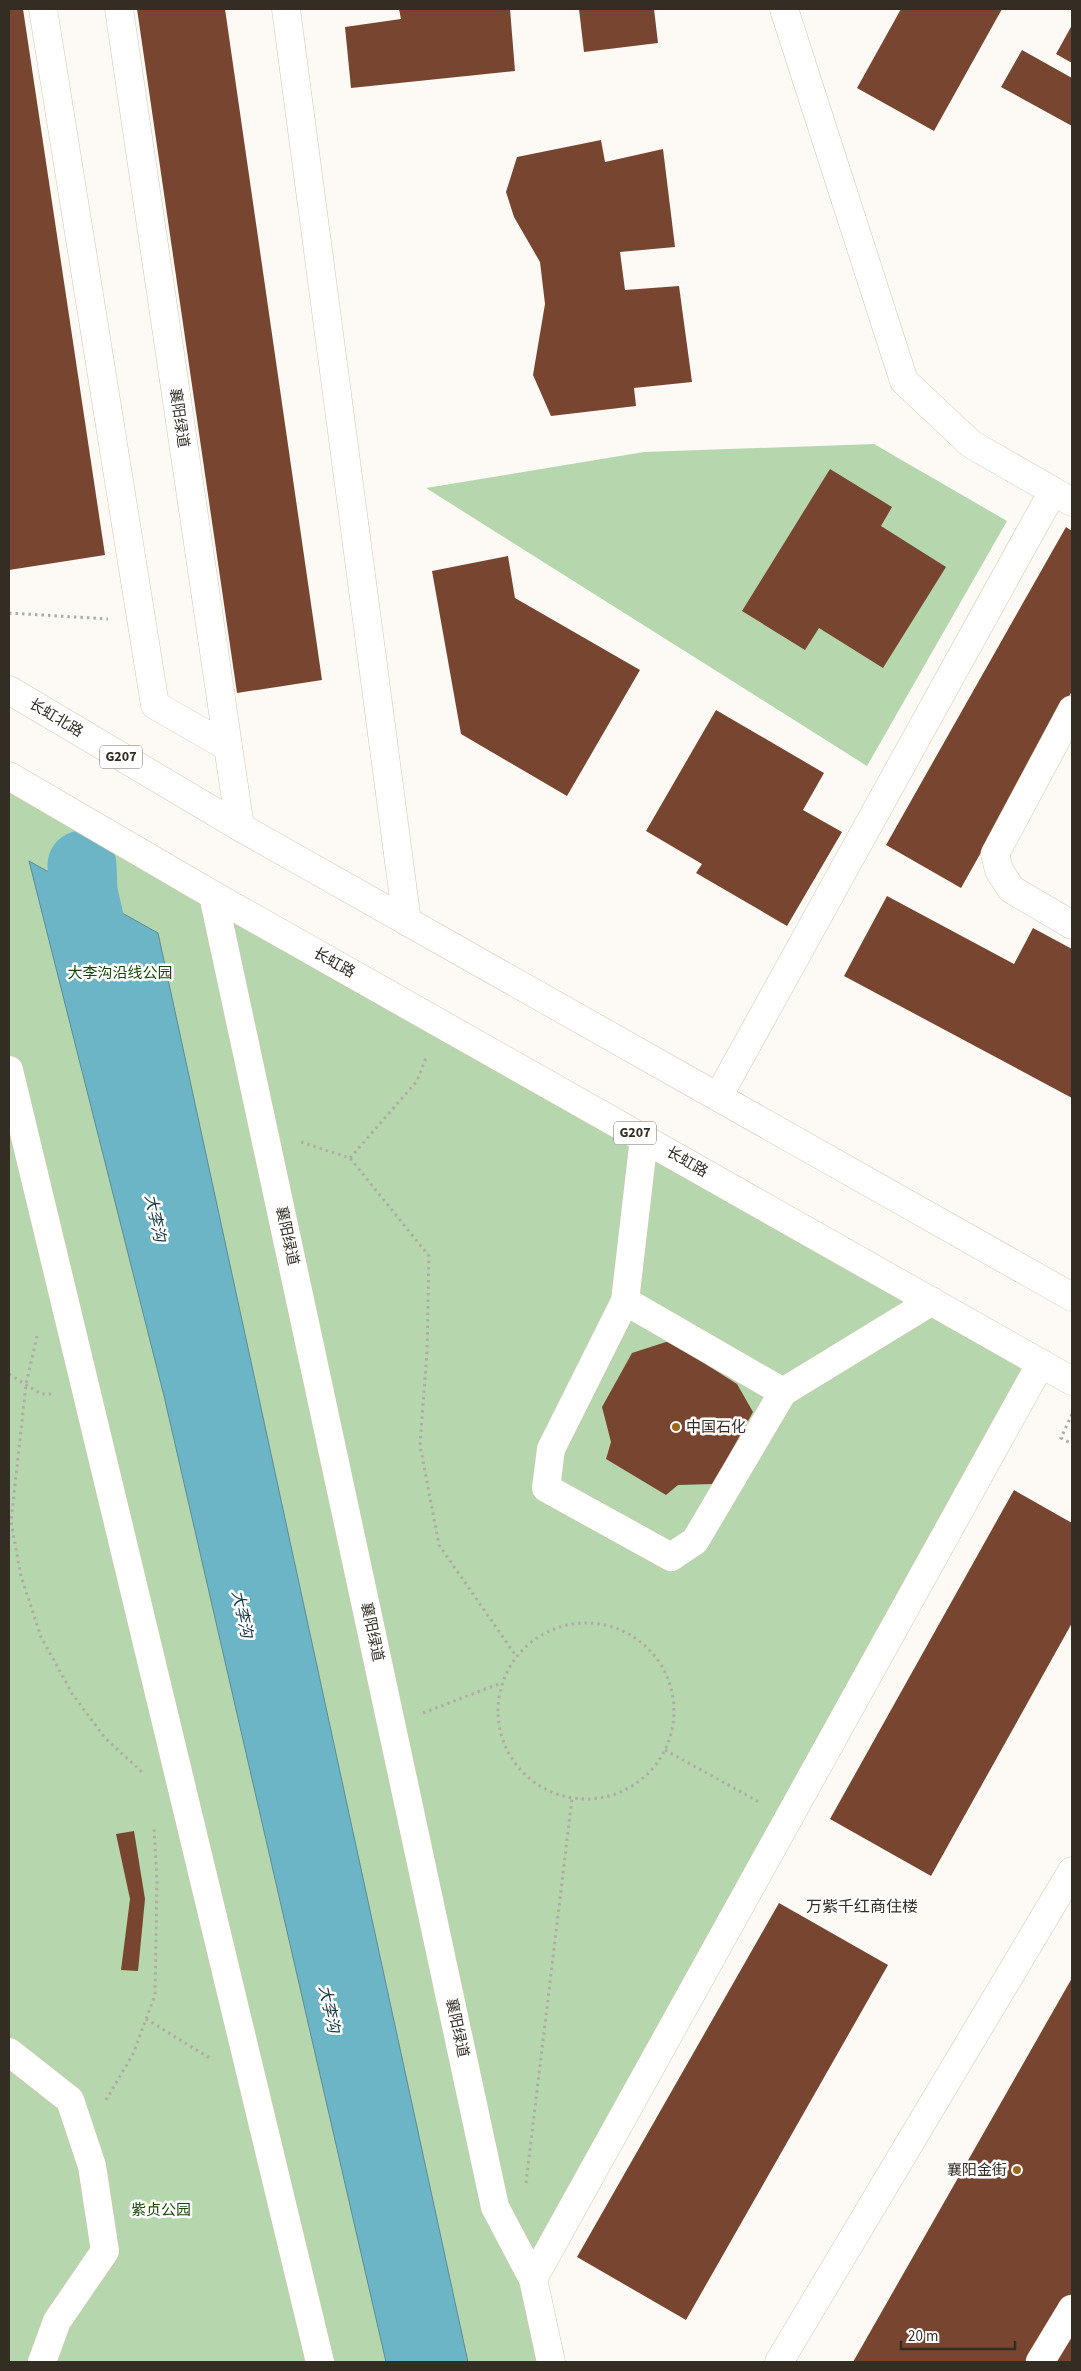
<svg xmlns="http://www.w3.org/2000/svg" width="1081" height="2371" viewBox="0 0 1081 2371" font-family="'Source Sans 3','Noto Sans SC',sans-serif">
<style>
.green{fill:#b6d6ae}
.water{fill:#6cb5c7;stroke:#5b8c96}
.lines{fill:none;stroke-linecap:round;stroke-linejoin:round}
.river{stroke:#6cb5c7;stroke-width:69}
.building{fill:#784530}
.minor-casing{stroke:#d4c5ae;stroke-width:29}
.highway-casing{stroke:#d4c5ae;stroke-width:29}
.path{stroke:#b0aca5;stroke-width:3;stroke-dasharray:2.5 4;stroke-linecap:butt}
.minor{stroke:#fff;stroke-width:28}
.highway{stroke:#fff;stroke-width:28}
.poi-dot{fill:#9b661e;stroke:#fff;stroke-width:2}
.labels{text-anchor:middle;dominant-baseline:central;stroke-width:5;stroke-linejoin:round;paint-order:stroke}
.shield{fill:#fff;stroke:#706c66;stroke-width:1}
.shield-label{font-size:14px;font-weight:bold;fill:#332d24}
.street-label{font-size:15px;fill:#332d24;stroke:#fff}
.park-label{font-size:15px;fill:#174704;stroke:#fff}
.poi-label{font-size:15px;fill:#332d24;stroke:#fff;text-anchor:start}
.water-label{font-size:16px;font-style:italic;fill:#173a42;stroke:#fff}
.neighbourhood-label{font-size:16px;fill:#332d24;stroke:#fff}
</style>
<rect width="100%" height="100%" fill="#fdfaf5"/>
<path class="green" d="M874 444 1007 521 867 766 426 488 644 452Z
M9 777 217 912 1025 1370 528 2268 551 2362H9Z"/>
<path class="water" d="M29 861 158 933 468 2362H386L164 1396Z"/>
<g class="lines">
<path class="river" d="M82 865 83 892 104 984"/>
</g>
<path class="building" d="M9 9H23L105 555 9 570Z
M137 9H225L322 680 237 693Z
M399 9H510L515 71 351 88 345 27 401 19Z
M579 9H654L658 43 584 52Z
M901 9H1002L934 131 857 88Z
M1072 25V63L1056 54Z
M1022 50 1072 78V126L1001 87Z
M601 140 605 162 663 149 675 247 620 252 625 290 679 286 692 382 634 388 636 406 551 416 533 375 545 304 540 262 514 217 506 192 517 157Z
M830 469 892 507 881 526 946 567 883 668 819 628 805 650 742 611Z
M1066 527 1072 531V691L961 888 886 845Z
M508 556 515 598 640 670 567 796 461 734 432 571Z
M716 710 824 773 803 810 842 832 787 926 696 873 702 864 646 831Z
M887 896 1014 964 1033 928 1072 949V1098L844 976Z
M669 1341 737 1384 753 1412 713 1484 678 1485 666 1495 606 1459 611 1442 602 1407 632 1353Z
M1014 1490 1072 1523V1623L931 1876 830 1819Z
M134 1831 145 1899 138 1971 121 1970 130 1899 116 1834Z
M779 1903 888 1965 686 2320 577 2257Z
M1072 1978V2362H853Z"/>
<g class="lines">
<defs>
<path id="minor" d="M43 9 155 705 228 747
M119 9 240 827
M286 9 407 922
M784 9 904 381 971 444 1072 502
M1072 710 995 854 999 870 1011 889 1072 925
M213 895 495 2207 533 2279 551 2362
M9 1070 320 2362
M718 1097 1053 491
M644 1138 625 1301 783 1392 932 1301
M625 1301 551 1449 546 1488 671 1557 695 1541 783 1392
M9 2052 70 2100 92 2166 105 2251 57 2321 42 2362
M533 2279 1041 1363
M779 2362 1072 1871
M1040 2362 1072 2309"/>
<path id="highway" d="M9 690 240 827 1072 1297
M9 776 213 895 1072 1381"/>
</defs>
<use href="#minor" class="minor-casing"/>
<use href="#highway" class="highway-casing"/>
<path class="path" d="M9 613 108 619
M301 1142 350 1158 429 1256 427 1352 420 1445 439 1545 516 1656
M350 1158 417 1081 427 1055
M37 1336 26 1384 11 1522 21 1576 41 1637 73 1695 105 1738 143 1773
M9 1374 41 1394H52
M1072 1414 1061 1438 1072 1444
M498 1711a88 88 0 1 1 176 0a88 88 0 1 1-176 0Z
M423 1713 501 1683
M665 1750 759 1802
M146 2019 213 2060
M106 2100 133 2054 155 1995 157 1881 154 1827
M526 2183 572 1798"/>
<use href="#minor" class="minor"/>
<use href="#highway" class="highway"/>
</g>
<g class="poi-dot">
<circle cx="676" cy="1427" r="5"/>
<circle cx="1017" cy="2170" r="5"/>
</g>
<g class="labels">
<g class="shield">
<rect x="100" y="745.5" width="42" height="23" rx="4"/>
<rect x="614" y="1121.5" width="42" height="23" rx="4"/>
</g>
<g class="shield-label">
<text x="121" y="757">G207</text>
<text x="635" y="1133">G207</text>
</g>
<g class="street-label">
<text transform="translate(179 418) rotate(82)">襄阳绿道</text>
<text transform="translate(56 718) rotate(31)">长虹北路</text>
<text transform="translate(334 963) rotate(29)">长虹路</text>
<text transform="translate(687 1162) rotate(30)">长虹路</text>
<text transform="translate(287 1236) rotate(78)">襄阳绿道</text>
<text transform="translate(372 1632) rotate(78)">襄阳绿道</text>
<text transform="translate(457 2028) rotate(78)">襄阳绿道</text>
</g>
<g class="park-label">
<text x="120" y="973">大李沟沿线公园</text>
<text x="161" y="2210">紫贞公园</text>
</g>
<g class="poi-label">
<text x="686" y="1427">中国石化</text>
<text x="1007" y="2170" text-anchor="end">襄阳金街</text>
</g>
<g class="water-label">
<text transform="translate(155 1218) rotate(78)">大李沟</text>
<text transform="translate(242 1614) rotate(78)">大李沟</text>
<text transform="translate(329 2009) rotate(78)">大李沟</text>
</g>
<g class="neighbourhood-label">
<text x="862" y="1907">万紫千红商住楼</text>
</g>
</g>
<rect width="1081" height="2371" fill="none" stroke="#332d24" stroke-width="20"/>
<path d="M901 2341v8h114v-8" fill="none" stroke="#332d24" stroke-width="2.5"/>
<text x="908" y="2341" font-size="15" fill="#332d24" stroke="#ffffff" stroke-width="4" paint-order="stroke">20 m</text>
</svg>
